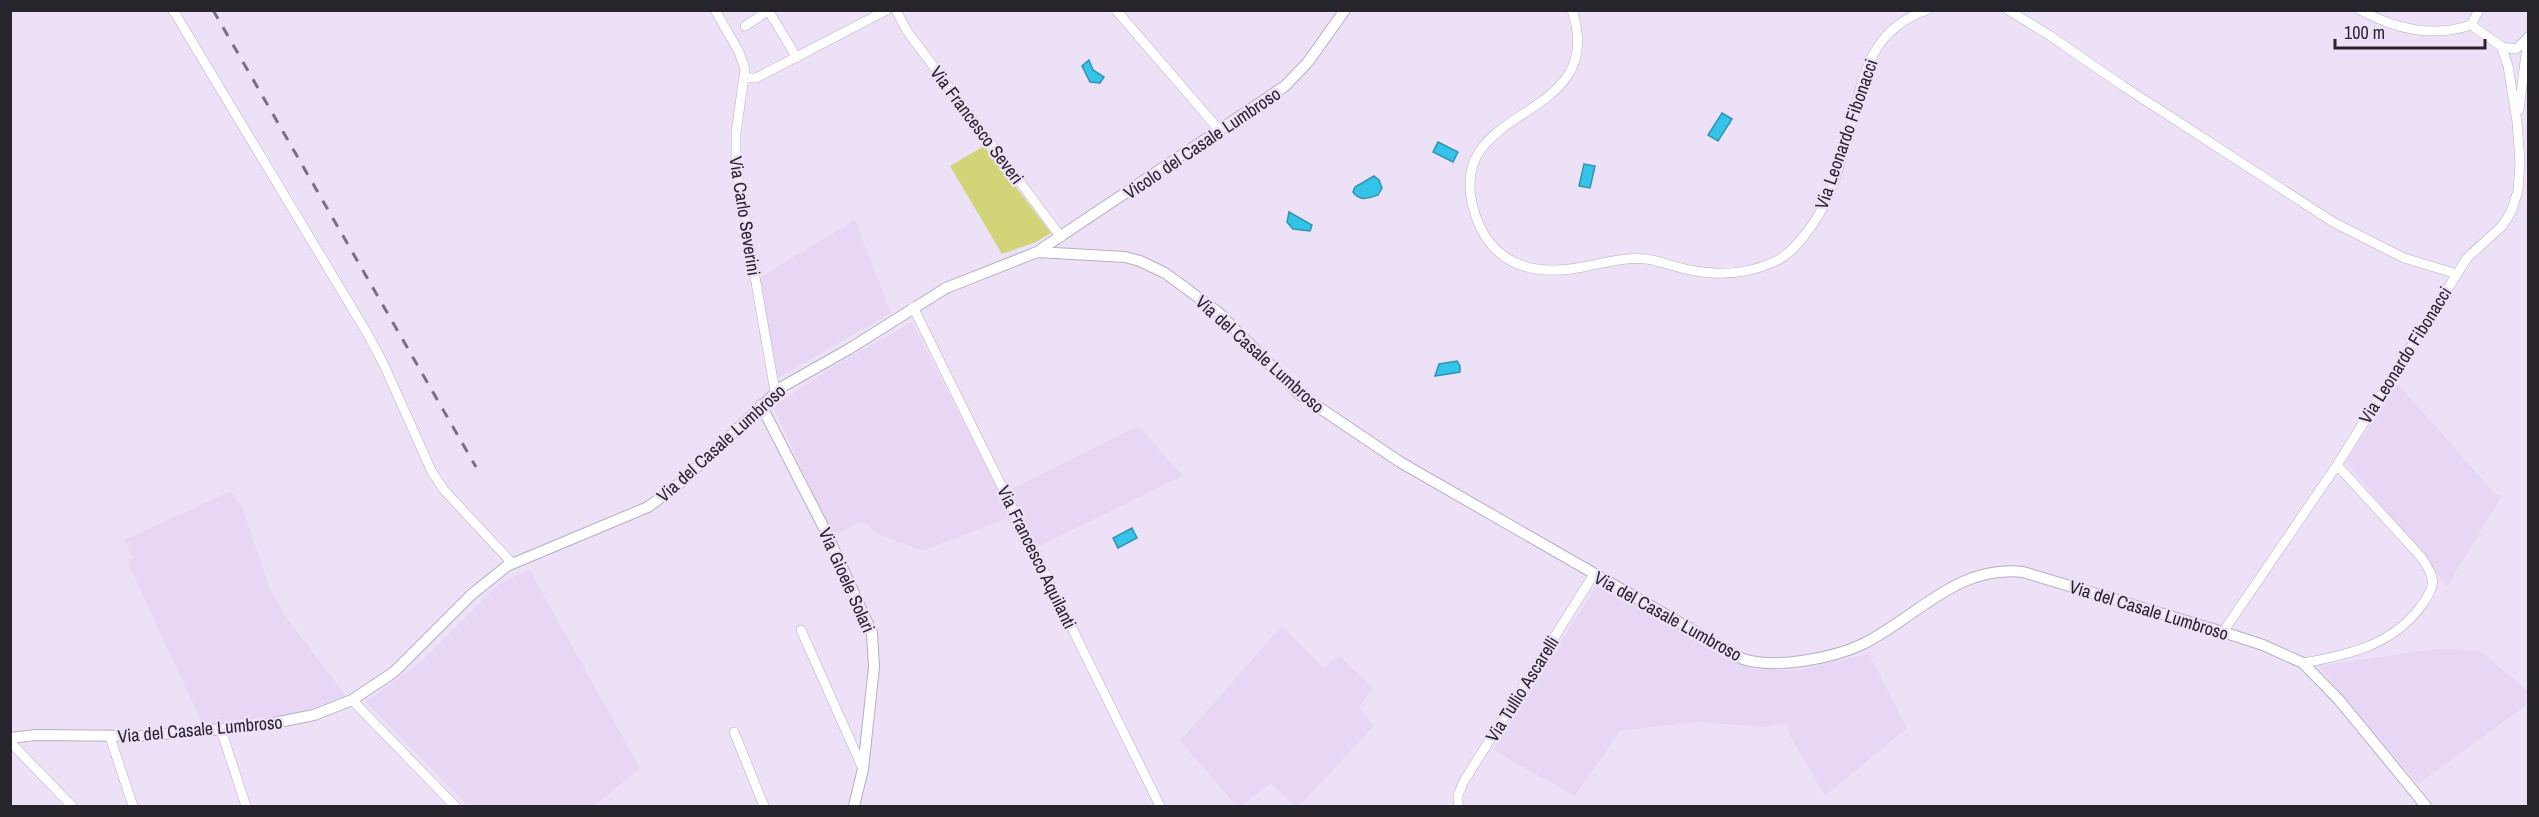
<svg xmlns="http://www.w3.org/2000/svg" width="2539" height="817" viewBox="0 0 2539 817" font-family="'Archivo Narrow',sans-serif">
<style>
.built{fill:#e7d7f4}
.green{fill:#d2d577}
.water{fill:#34c4ea;stroke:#3094b1;stroke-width:1.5}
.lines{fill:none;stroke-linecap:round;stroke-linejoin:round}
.minor-casing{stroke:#b8adc1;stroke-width:10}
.tertiary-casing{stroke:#b8adc1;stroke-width:12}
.minor{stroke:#fff;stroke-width:9}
.tertiary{stroke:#fff;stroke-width:10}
.rail{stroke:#79717f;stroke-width:3;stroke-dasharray:10 10;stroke-linecap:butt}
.labels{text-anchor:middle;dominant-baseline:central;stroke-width:5;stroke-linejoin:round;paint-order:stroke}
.street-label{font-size:18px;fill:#28242c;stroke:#ede1f7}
</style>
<rect width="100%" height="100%" fill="#ede1f7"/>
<path class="built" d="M855 220 891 313 778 378 759 278Z
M912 322 1000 495 1138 426 1183 476 1025 553 1007 518 923 551 880 535 862 521 833 536 773 407 828 370Z
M2398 384 2496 495 2502 496 2447 586 2346 462Z
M231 491 243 509 269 586 283 613 346 696 316 707 273 718 203 725 127 561 133 558 124 540Z
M529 569 640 768 594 806H468L366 702 422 661 498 585Z
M1598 583 1725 658 1754 669 1792 671 1869 654 1907 728 1825 796 1789 734 1787 723 1763 727 1697 722 1620 731 1575 796 1493 750Z
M1282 626 1324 668 1339 655 1373 688 1359 707 1374 726 1299 806H1295L1271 783 1241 806H1237L1180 741Z
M2434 649 2479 650 2528 691V704L2418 784 2318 666Z"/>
<path class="green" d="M984 146 1051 233 1036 242 1002 254 950 166Z"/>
<path class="water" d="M1089 60 1093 70 1104 77 1100 83 1090 82 1082 66Z
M1722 113 1732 119 1718 141 1708 135Z
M1438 142 1458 152 1453 162 1433 152Z
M1584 164 1595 166 1590 188 1579 186Z
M1374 176 1379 180 1382 188 1378 195C1369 198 1360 202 1353 192L1355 187Z
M1289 212 1312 225 1310 231 1293 229 1287 222Z
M1457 361 1460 366V372L1435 376 1439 364Z
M1132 528 1137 538 1118 548 1113 538Z"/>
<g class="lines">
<defs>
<path id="minor" d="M173 10 367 333 384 365 432 472 444 490 512 563
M715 10 739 52 745 69 736 133V167L775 392
M768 10 797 58
M896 10 907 31 1061 237
M1116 10 1220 131
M1572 10C1611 128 1435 100 1476 217 1494 267 1536 276 1583 267 1604 263 1625 257 1646 259 1661 261 1675 267 1690 270 1718 276 1747 274 1774 262 1788 256 1798 244 1807 232 1831 202 1840 165 1850 129 1863 77 1869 30 1927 10
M2008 10 2049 35 2123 86 2333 222 2404 258 2457 274
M2471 25 2479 10
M745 26 768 11
M2502 47 2516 49 2528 38
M744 78H756L887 10
M2519 110 2528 37
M913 307 1160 806
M801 630 863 769
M2223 632 2337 465 2467 258 2502 226 2511 212 2518 191 2520 162 2517 122 2508 66 2501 46 2471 25C2431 38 2396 29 2360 10
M2303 663C2348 655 2393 645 2421 606 2437 585 2436 578 2421 557L2337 465
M352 700 455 806
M221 730 246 806
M734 732 764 806
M110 737 133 806
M10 742 72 806
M1458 806V795L1464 781 1594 574"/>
<path id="tertiary" d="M1037 252 1285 86 1308 62 1345 10
M761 405 827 534 872 633 874 667 863 769 854 806
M10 738 36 735 141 736 259 726 314 715 352 700 394 672 471 595 507 566 648 507 679 484 782 387 849 349 946 288 1037 252 1125 257 1140 261 1165 273 1218 312 1299 394 1400 462 1743 659C1762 665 1781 664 1802 661 1823 658 1844 653 1863 644 1917 617 1958 564 2023 572L2223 632 2263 645 2303 663 2339 700 2426 806"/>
</defs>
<use href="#minor" class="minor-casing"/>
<use href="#tertiary" class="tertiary-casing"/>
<use href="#minor" class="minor"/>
<use href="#tertiary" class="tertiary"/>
<path class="rail" d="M213 10 476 467"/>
</g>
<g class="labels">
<g class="street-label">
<text transform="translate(977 125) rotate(53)">Via Francesco Severi</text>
<text transform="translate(1846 134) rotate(-71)">Via Leonardo Fibonacci</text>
<text transform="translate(1202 143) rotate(-34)">Vicolo del Casale Lumbroso</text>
<text transform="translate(745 216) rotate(81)">Via Carlo Severini</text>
<text transform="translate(1260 354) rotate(42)">Via del Casale Lumbroso</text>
<text transform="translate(2405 355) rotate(-58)">Via Leonardo Fibonacci</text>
<text transform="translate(721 443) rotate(-42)">Via del Casale Lumbroso</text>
<text transform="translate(1037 557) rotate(64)">Via Francesco Aquilanti</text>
<text transform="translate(847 580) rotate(66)">Via Gioele Solari</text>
<text transform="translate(2149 610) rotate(17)">Via del Casale Lumbroso</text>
<text transform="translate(1668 616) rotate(29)">Via del Casale Lumbroso</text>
<text transform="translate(1522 689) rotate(-58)">Via Tullio Ascarelli</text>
<text transform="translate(200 729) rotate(-5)">Via del Casale Lumbroso</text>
</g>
</g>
<rect width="2539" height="817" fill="none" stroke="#28242c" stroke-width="24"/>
<path d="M2335 39v9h150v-9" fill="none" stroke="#28242c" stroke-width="3"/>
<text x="2344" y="39" font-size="18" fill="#28242c" stroke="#ede1f7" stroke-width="4.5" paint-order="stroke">100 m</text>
</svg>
